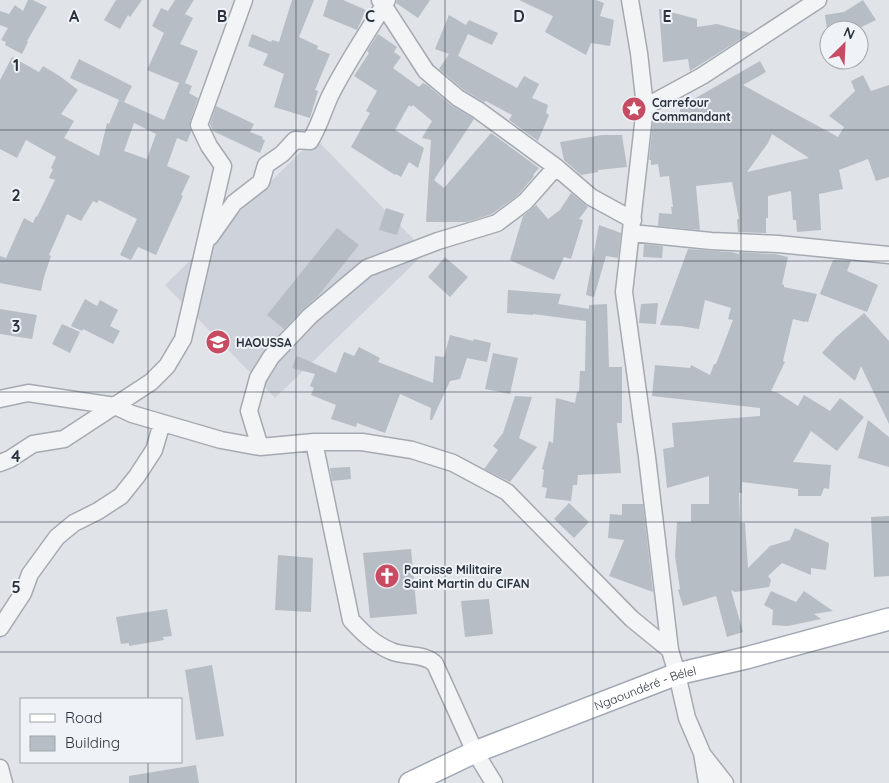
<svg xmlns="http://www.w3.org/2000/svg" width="889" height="783" viewBox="0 0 889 783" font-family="Quicksand,sans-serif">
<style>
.built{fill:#ced2da}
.building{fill:#b7bdc4;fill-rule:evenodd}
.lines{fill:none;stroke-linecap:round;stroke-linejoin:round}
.minor-casing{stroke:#a5aab2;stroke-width:19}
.major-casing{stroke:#a0a8b3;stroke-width:24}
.minor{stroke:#f2f4f6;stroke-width:16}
.major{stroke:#fff;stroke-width:21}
.grid{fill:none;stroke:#29323e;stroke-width:1;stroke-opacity:0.55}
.labels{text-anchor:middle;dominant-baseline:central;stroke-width:4;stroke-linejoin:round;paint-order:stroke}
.poi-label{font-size:12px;font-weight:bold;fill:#29323e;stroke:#eff2f6;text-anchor:start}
.street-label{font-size:12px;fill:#29323e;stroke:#eff2f6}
.grid-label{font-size:16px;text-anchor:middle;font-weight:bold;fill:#29323e;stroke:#eff2f6;stroke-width:4;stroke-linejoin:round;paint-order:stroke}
</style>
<rect width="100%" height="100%" fill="#e0e3e8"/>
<path class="built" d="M315 138 426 252 275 398 165 285Z"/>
<path class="building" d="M28 0H33L47 7 27 41 28 42 22 54 5 45 6 42 1 40 8 28 0 25V11L9 14 15 5 23 11Z
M116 0H142L130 17 128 15 120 29 104 20Z
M175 0H194L185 14 193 18 180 44 198 51 185 83 192 86 189 93 198 98 190 122 191 132 187 142 177 138 167 166 190 176 181 195 183 196 156 255 138 247 131 260 120 255 137 219 99 200 97 203 93 201 81 221 67 214 49 255 51 256 44 277 41 291 0 283V256L6 258 24 218 33 223 36 216 37 217 55 180 49 178 53 169 51 168 56 157 26 140 17 158 0 149V80L12 57 39 72 43 66 61 77 78 90 61 114 74 121 64 138 99 156 107 123 109 124 119 100 164 120 179 83 147 70 164 33 152 26 161 8 168 11ZM134 123 156 134 147 159 124 151Z
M292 0H314L299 37 318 46 317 49 330 54 315 90 318 91 310 118 274 107 284 74 263 65 268 54 248 46 252 34 271 42 272 40 279 42Z
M328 0H343L366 10 357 30 323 16Z
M397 0H430L418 18 396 3Z
M519 0H596L604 3 600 16 614 20 610 46 591 43 586 55 545 32 553 16Z
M863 0 876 20 855 30H827L825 15 844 12Z
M659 9 697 19V27L717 24 750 33 690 71 688 59 663 62Z
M449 15 466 25 469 20 498 33 492 45 468 34 458 56 517 88 524 76 539 84 532 98 548 105 546 113 549 115 538 141 509 120 512 115 486 101 484 102 464 90 439 69 449 54 435 49Z
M378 34 397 47 394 52 401 57 393 68 419 87 423 83 427 85 452 106 474 119 434 180 444 188 491 133 539 168 533 175 534 176 518 195 492 214 467 222H426L431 140 422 138 432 121 413 105 411 107 409 105 395 130 424 148 418 168 409 162 401 177 396 174 395 175 351 147 370 113 366 111 377 91 354 76 369 53 367 51Z
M79 59 132 86 124 102 70 78Z
M760 61 766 72 743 85 838 137 844 127 829 116 855 91 851 81 863 75 871 91 889 85V177L876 181 868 159 839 170 843 189 819 194 821 230 797 232 796 220H793L791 191 768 196V218H766V233L738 232 737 219H739L732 182 696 186 700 230 658 226 659 213 672 214 671 207H673L669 176 660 177 658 164 651 165V160H649L653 122 670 121V114H680V105L695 104 694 99ZM772 134 809 158 747 172 768 143Z
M216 106 254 124 250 132 263 137 262 139 265 140 260 153 213 131 210 124Z
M602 135H622L627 167 598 170V172L581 175 564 160 560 142Z
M571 193 588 207 579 219 583 220 571 259 564 257 554 280 510 260 523 216 536 205 548 219 560 210Z
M386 208 404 214 397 235 379 230Z
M599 225 621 233 618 258 606 256 594 297 586 295Z
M337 228 359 245 318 296 303 309 284 329 267 315Z
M644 244 663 246 662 258 643 257Z
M688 249 731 252 739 254V252L775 254 788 257 782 284 784 285V287L817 294 808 322 805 321V322L793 319 783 361 785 362 771 391 778 393 798 406 804 395 830 411 840 398 864 417 837 451 811 431 793 462 831 465 829 489 824 488 821 496H798V489L742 482V493H739L740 523H745L748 568 770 546 790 540 795 528 829 543 826 570 811 568V575L782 563 768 576 771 580 769 587 735 592 731 590 743 632 727 637 716 596 683 606 678 590 680 589 675 556 677 522H691V504H709V476L667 488 663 449 674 447 672 423 760 416V408L652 396 655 365 690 368 691 365 710 375 714 364H716L733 320 728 319 731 308 705 300 699 329 680 326 660 325Z
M445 257 468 277 450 297 428 277Z
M833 260 851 261 847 271 878 285 867 312 820 294Z
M508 290 561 294 558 304 589 309V305L607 304 609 367H622V423H617L621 473 578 475 577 485H573L571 501 545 498 547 488 542 487 544 470 542 469 549 441 553 443 556 398 575 403 577 392H579L580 371H585L586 321 533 314V315L507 313Z
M85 299 97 306 100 300 118 310 110 326 120 331 113 344 83 329 82 331 71 326Z
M658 303 656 324 639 323 641 304Z
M0 309 37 315 32 339 0 334Z
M864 313 889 341V424L861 366 855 381 822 353 836 337Z
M62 324 80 332 70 353 52 344Z
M450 335 473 341 474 339 491 343 487 362 467 358 460 379 450 381 432 420H430L431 408 400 394 385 433 357 423 356 427 331 419 336 405 311 395 314 388 310 386 315 374 292 368 297 356 336 373 344 352 354 356 359 347 380 358 378 362 433 383 435 356 444 357Z
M493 353 518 358 510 394 485 389Z
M515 396 532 397 519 438 537 447 510 482 484 469 498 450 493 446 503 433Z
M868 420 889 437V467L858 458Z
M350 467 351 479 332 481 330 468Z
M569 503 589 522 574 538 554 519Z
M622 504H643L653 592 609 576 624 540 608 538 610 514 622 515Z
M889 516V576L874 577 871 517Z
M411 549 417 614 370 618 363 553Z
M278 555 313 558 311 612 275 610Z
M771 591 796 602 804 591 833 611 814 614 821 619 788 626 772 625 773 610 764 605Z
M489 599 493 634 465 637 461 601Z
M167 609 172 636 163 637 164 640 129 646V643L121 644 116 617Z
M212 665 224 736 196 740 185 670Z
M196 765 199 783H129V776Z"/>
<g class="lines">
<defs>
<path id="minor" d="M380 0 426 71 458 98 478 110 556 167 591 197 633 220
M630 0 639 53 645 107 624 292 647 457 670 650 677 674 687 718 702 753 707 783
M645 107 702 76 818 0
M632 233 711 241 778 244 889 255
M210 237 234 203 261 182 266 165 282 154 295 140 310 141C319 127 323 111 330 96 347 62 368 32 387 0
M0 399 28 393 115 406 132 414 221 440 260 447 314 442H362L412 450 453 463 507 492 632 619 670 650
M314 442 351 620C363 633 374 644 391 651 404 657 425 653 435 664L475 752 494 783
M260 447 249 411 258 378 271 357 310 316 367 268 438 241 497 223 525 202 556 167
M0 463 10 459 33 444 64 439 151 382 167 366 183 339 223 166 209 146 199 125 244 0
M0 628 23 593 30 574 57 537 74 523 98 511 121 496 137 476 154 450 162 423
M703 755 725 783
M0 768 4 783"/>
<g id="major">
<path id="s1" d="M410 783 475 752 677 674 746 658 889 619"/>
</g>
</defs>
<use href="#minor" class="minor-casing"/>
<use href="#major" class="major-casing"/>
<use href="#minor" class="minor"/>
<use href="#major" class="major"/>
</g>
<path class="grid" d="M148 0V699M296 0V783M445 0V783M593 0V783M741 0V783M0 130H889M0 261H889M0 392H889M0 522H889M0 652H889M148 762V783"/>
<defs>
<symbol id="sight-disc" viewBox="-11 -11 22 22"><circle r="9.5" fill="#c74b62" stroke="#eff2f6"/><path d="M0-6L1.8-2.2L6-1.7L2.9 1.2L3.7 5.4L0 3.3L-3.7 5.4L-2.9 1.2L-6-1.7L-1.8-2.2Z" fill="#fff"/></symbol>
<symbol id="school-disc" viewBox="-11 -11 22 22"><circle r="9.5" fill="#c74b62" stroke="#eff2f6"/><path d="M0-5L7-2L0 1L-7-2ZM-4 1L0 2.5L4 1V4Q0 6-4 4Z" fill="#fff"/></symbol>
<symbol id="church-disc" viewBox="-11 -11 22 22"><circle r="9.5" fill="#c74b62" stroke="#eff2f6"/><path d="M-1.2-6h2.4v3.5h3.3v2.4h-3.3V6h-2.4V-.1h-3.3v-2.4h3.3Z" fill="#fff"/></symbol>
</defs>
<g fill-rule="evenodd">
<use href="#sight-disc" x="620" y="95" width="28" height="28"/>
<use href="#school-disc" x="204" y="328" width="28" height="28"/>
<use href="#church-disc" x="373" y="562" width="28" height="28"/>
</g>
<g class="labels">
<g class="poi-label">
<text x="652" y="102">Carrefour<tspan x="652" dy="14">Commandant</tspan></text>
<text x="236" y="342">HAOUSSA</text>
<text x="404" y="569">Paroisse Militaire<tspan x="404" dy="14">Saint Martin du CIFAN</tspan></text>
</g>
<g class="street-label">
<text stroke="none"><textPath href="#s1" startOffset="254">Ngaoundéré - Bélel</textPath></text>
</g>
</g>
<g class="grid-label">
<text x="74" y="22">A</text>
<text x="222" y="22">B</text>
<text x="370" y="22">C</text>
<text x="519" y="22">D</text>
<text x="667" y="22">E</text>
<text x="16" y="71">1</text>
<text x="16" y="201">2</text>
<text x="16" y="332">3</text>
<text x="16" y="462">4</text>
<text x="16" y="593">5</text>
</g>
<rect x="20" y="698" width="162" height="65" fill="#eff2f6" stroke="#a0a5ac"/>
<rect x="30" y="714" width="25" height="8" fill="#ffffff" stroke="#a0a5ac"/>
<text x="65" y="723" font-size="15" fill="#29323e">Road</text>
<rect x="30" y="736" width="25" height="15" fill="#b7bdc4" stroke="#a0a5ac"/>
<text x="65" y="748" font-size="15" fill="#29323e">Building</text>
<g transform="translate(844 45) rotate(24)"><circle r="24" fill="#eff2f6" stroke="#a0a5ac"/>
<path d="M0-4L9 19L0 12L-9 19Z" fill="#c74b62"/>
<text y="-8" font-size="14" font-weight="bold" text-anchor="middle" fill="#29323e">N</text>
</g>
</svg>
